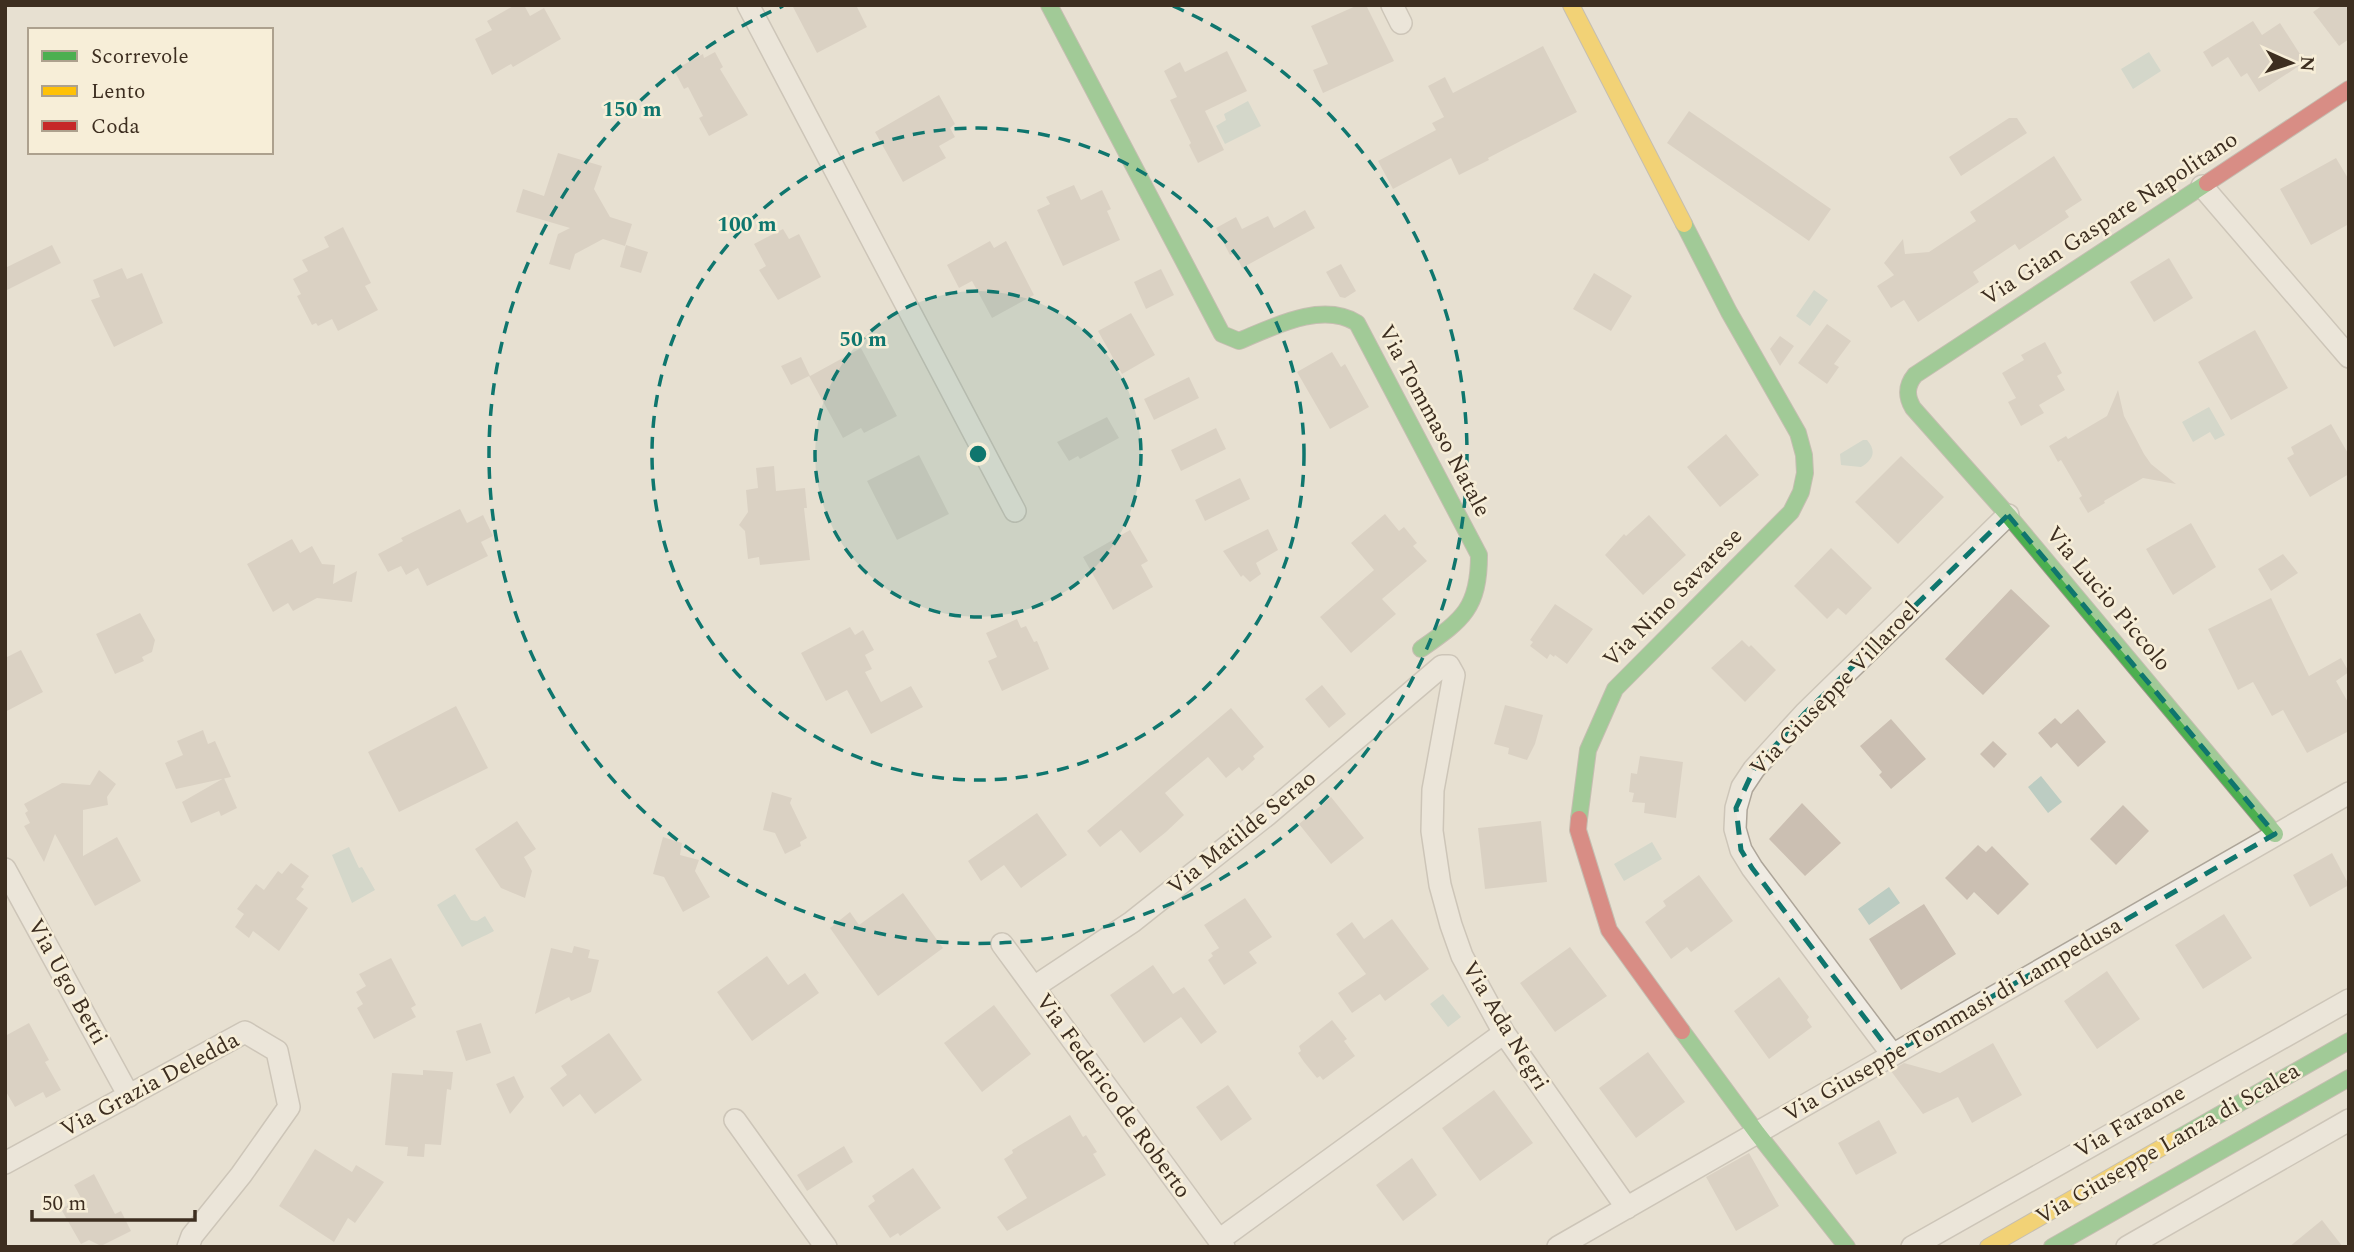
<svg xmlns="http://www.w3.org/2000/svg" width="2354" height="1252" viewBox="0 0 2354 1252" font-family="Spectral,serif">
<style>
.water{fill:#bcccc2}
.building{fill:#cbbfb2}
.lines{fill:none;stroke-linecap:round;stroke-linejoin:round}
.street-casing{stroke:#ada599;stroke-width:24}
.fast-casing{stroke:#9c958a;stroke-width:18}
.slow-casing{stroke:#9c958a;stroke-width:18}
.jam-casing{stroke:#9c958a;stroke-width:18}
.street{stroke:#efebe3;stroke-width:21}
.fast{stroke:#4caf50;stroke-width:16}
.slow{stroke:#ffc107;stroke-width:16}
.jam{stroke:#c62828;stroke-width:16}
.marked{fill:none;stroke:#0f766e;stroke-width:5;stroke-dasharray:14 9;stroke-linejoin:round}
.ring{fill:none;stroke:#0f766e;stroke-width:3.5;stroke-dasharray:12 9}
.labels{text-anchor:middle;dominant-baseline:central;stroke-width:5;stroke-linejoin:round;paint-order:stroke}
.street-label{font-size:23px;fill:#3d2e20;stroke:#f7eed8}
.centre{fill:#0f766e;stroke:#f7eed8;stroke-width:3.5}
.ring-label{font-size:21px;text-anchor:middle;font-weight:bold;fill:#0f766e;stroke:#f7eed8;stroke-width:5;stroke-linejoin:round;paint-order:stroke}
</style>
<rect width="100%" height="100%" fill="#e7e0d1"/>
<path class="water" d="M2149 52 2161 71 2133 89 2121 69Z
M1248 101 1261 126 1225 144 1216 126 1226 120 1224 114Z
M1814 290 1828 300 1810 326 1796 316Z
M2209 407 2225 435 2215 440 2210 432 2193 442 2182 422Z
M1863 440H1867C1877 451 1873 460 1861 467L1841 465 1840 454Z
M2041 776 2062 802 2048 813 2028 787Z
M1652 842 1662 859 1624 881 1614 864Z
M349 847 359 868 362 867 375 890 352 903 332 855Z
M1889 887 1900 903 1869 925 1858 909Z
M455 894 471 920 477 921 485 916 494 931C484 937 473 940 462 947L437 905Z
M1443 994 1461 1017 1448 1027 1430 1004Z"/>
<path class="building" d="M515 5H524L530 16 544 8 561 39 513 67 511 64 492 75 475 39 492 30 487 21Z
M792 5H856L867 27 817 53Z
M1358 5H1366L1394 61 1323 93 1313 70 1328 64 1311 26Z
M2323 5H2349V39L2339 46 2313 12Z
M2253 21 2262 35 2280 23 2305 62 2259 92 2247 73 2241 77 2228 57 2212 67 2203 52Z
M1543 46 1577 112 1488 158 1489 160 1459 175 1451 158 1393 189 1378 161 1436 130 1432 123 1444 117 1428 86 1445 77 1453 93Z
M1227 51 1247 91 1205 111 1224 150 1198 163 1189 145 1191 143 1170 100 1177 97 1164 71 1180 62 1185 72Z
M715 52 723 67 720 69 748 115 709 136 699 118 703 116 688 87 684 89 674 70 703 54 704 58Z
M939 95 955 124 950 128 955 137 939 146 946 158 903 182 875 132Z
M1689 111 1831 209 1809 241 1667 143Z
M2009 118H2017L2027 133 1961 176 1949 157Z
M558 153 602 166 594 189 610 217 632 224 625 246 603 239 575 254 570 270 549 264 558 234 570 228 516 212 523 189 544 196Z
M2054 156 2082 200 2065 211 2069 217 2019 250 2015 244 1973 272 1979 282 1918 322 1904 300 1891 308 1877 286 1894 275 1884 263 1903 239 1905 254 1929 252 1976 221 1970 212Z
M2336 158 2349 180V224L2311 245 2280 189Z
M1074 185 1081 200 1102 190 1111 209 1107 211 1120 240 1063 266 1037 210 1050 204 1046 197Z
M1305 210 1315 228 1242 268 1235 253 1230 255 1216 228 1236 217 1242 229 1268 216 1274 228Z
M343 227 371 283 365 286 378 310 338 331 332 319 318 326 316 323 312 325 297 296 301 294 293 279 308 271 302 260 329 247 324 237Z
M783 229 789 239 799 234 821 277 778 300 759 270 766 266 754 244Z
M990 241 994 248 1006 241 1034 295 992 318 972 281 959 288 947 265Z
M52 245 61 263 5 291V268Z
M626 245 648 252 641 273 620 267Z
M2169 258 2193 298 2154 322 2130 282Z
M1341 264 1356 291 1345 298 1340 297 1326 272Z
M122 268 127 279 142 273 163 323 114 347 91 300 100 297 93 280Z
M1161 269 1174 295 1146 309 1134 282Z
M1594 273 1632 296 1611 331 1573 309Z
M1131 313 1155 355 1122 374 1098 331Z
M1827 324 1851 341 1834 364 1839 367 1827 384 1798 363Z
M2255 330 2288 388 2231 420 2198 362Z
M1780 336 1794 346 1780 366 1770 349Z
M2045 342 2062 373 2057 376 2065 390 2039 405 2044 413 2021 426 2008 402 2016 398 2002 373 2024 360 2021 355Z
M861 348 897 416 864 433 861 428 843 438 809 376 791 385 781 366 801 357 810 376Z
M1332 352 1341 367 1345 364 1369 407 1330 429 1297 372Z
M1189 377 1199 398 1154 420 1144 399Z
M2118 390 2124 416 2144 454 2151 464 2176 484 2143 478 2104 501 2105 503 2088 513 2079 498 2082 496 2061 460 2058 462 2049 446 2066 436 2068 439 2107 416Z
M1107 417 1119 438 1080 459 1078 456 1069 461 1057 442Z
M2331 424 2349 455V474L2310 497 2287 458 2294 454 2291 447Z
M1216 428 1226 449 1181 471 1171 450Z
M1726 434 1759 475 1720 507 1687 467Z
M919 455 949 514 897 540 867 481Z
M1901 456 1944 497 1898 544 1855 502Z
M774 466 776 491 805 488 807 508H804L810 560 760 565 759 557 748 559 745 531 739 525 748 512 746 490 758 488 756 468Z
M1240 478 1250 499 1205 521 1195 500Z
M460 509 467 523 483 515 493 536 481 542 488 556 427 586 418 568 406 575 401 566 388 572 378 554 403 541 401 538Z
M1385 514 1399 531 1404 527 1417 543 1413 546 1427 561 1382 599 1396 614 1351 653 1320 617 1374 570 1351 543Z
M1649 515 1686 555 1643 595 1605 555 1624 534 1626 536Z
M2191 523 2216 567 2173 595 2146 549Z
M1268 529 1278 550 1256 563 1261 574 1250 582 1243 575 1241 577 1223 551Z
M1130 530 1148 561 1141 565 1153 587 1113 610 1083 557Z
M292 539 300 553 312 546 322 564 335 565 333 584 357 571 352 602 317 598 293 611 288 603 273 612 247 564Z
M1831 548 1872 588 1846 615 1838 608 1827 619 1794 586Z
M2283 554 2298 573 2271 591 2258 569Z
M2011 589 2050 626 1983 695 1945 659Z
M2271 598 2309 676 2341 658 2349 672 2336 681 2349 704V731L2307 753 2283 710 2272 716 2253 682 2238 690 2208 629Z
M1555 604 1593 629 1567 664 1555 655 1554 657 1550 654 1547 659 1530 646 1533 642 1530 640Z
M140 613 155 640 152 652 142 657 144 661 115 674 96 634Z
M1017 619 1021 628 1026 626 1034 642 1037 641 1049 669 1002 691 988 661 997 657 986 633Z
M850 627 855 635 863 630 874 650 865 655 872 669 865 672 881 702 911 686 923 707 871 734 847 690 826 701 801 653Z
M1742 640 1749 647 1751 645 1776 670 1745 702 1711 668Z
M21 650 43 692 5 712V658Z
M1322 685 1346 714 1329 728 1305 699Z
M1505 705 1543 715 1535 744 1527 760 1508 754 1509 748 1494 744Z
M456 706 488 768 399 812 368 752Z
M1231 708 1264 747 1253 756 1255 759 1242 771 1239 767 1226 778 1208 757 1165 793 1184 815 1166 832 1140 853 1121 830 1100 847 1087 831Z
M2078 709 2106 742 2078 767 2057 743 2051 748 2038 733 2055 718 2061 724Z
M1891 719 1926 759 1891 789 1879 775 1882 772 1860 746Z
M203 730 208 744 215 741 231 777 176 789 165 763 183 755 177 741Z
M1993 741 2007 754 1994 768 1980 754Z
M1640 756 1683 762 1676 818 1644 813 1645 803 1632 802 1634 793 1629 792 1631 773 1637 774Z
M99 770 116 784 107 797 108 805 83 810V856L117 837 141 881 95 906 55 834 44 862 24 826 30 823 25 813 28 811 24 804 62 783 90 785Z
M224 778 237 808 221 816 219 811 191 823 182 802Z
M772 792 792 798 790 803 807 838 800 842 801 846 785 854 775 833 763 830Z
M1331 797 1364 838 1331 864 1299 824Z
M1802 803 1841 843 1805 876 1769 839Z
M2123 805 2149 831 2116 865 2090 839Z
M1037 813 1067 855 1021 888 1004 865 981 881 968 861Z
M517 821 536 849 524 857 532 871 525 898 501 888 475 849Z
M1541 821 1547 882 1485 889 1478 828Z
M663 837 682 843 680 855 699 860 695 871 710 897 683 912 664 877 653 874Z
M1978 845 1986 852 1992 846 2029 884 1998 915 1974 892 1967 900 1945 878Z
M2332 853 2349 885 2310 907 2293 875Z
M291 863 309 876 301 887 304 889 296 899 308 908 279 951 253 931 249 938 235 927 244 914 237 909 256 884 264 890 278 871 282 874Z
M1699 875 1733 921 1691 952 1687 947 1671 959 1645 922 1666 906 1663 901Z
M903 893 943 948 878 996 830 928 850 912 859 925Z
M1245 898 1272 937 1249 952 1257 963 1224 985 1208 960 1213 956 1211 953 1219 948 1204 925Z
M1924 904 1956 954 1901 990 1869 939Z
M2224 914 2252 958 2203 989 2175 945Z
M1392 919 1429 969 1385 1001 1380 994 1352 1013 1338 993 1366 974 1336 934 1352 922 1364 939Z
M574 946 590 950 588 958 599 960 591 992 571 1001 569 997 535 1014 551 948 572 953Z
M1570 947 1607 996 1555 1032 1520 983Z
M767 956 788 985 805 973 819 993 752 1041 717 992Z
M391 958 416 1005 411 1008 416 1017 374 1039 357 1008 363 1004 356 992 366 986 359 974Z
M1153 965 1173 994 1184 987 1217 1032 1201 1044 1181 1017 1144 1043 1110 995Z
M2107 971 2140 1019 2097 1049 2064 1001Z
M1779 977 1809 1017 1807 1020 1812 1027 1769 1059 1734 1011Z
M994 1005 1031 1054 982 1092 944 1043Z
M1332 1020 1347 1039 1344 1041 1355 1056 1323 1080 1320 1076 1317 1078 1304 1062 1298 1053 1301 1051 1299 1046Z
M29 1023 49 1060 45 1062 61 1090 46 1098 43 1092 15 1107 5 1090V1036Z
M481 1023 491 1053 466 1061 456 1031Z
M609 1033 642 1080 595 1114 580 1094 563 1107 550 1088 567 1075 561 1066Z
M1993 1043 2022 1095 1972 1123 1958 1097 1923 1114 1891 1071 1904 1063 1940 1073Z
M1648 1052 1685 1102 1636 1138 1599 1088Z
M423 1070 453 1072 451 1090 447 1089 441 1145 425 1144 424 1157 407 1156 408 1147 385 1145 392 1073 423 1075Z
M514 1076 524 1097 510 1114 496 1084Z
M1228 1085 1252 1119 1221 1141 1196 1107Z
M1494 1090 1533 1143 1480 1181 1442 1128Z
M1070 1115 1083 1137 1086 1135 1097 1152 1093 1154 1106 1175 1007 1231 997 1217 1027 1198 1004 1159 1013 1153 1012 1150Z
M1879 1120 1897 1153 1856 1175 1838 1143Z
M844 1146 853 1162 807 1191 797 1175Z
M315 1149 352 1172 356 1165 384 1182 355 1223 348 1218 334 1242 279 1206Z
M1749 1153 1779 1206 1736 1231 1706 1177Z
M1412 1158 1437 1195 1403 1221 1376 1185Z
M913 1168 941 1208 900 1236 898 1233 890 1238 868 1206 875 1201 872 1196Z
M94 1174 115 1214 121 1211 131 1231 101 1246 89 1240 81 1244 61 1209 81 1198 74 1185Z
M2322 1220 2343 1247H2289Z"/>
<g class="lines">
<defs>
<path id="street" d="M748 5 1015 511
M1392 5 1401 23
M2202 186 2349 357
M5 869 129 1096
M1002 944 1224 1247
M1034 987 1132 922 1267 815 1442 666H1449L1454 675 1433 790 1432 831 1440 885 1451 925 1462 956 1504 1033 1627 1208
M1892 1054 1752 868 1741 850 1735 829 1736 808 1742 787 1754 769 1805 713 2008 515
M735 1120 826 1247
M5 1163 245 1032 277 1051 289 1107 241 1175 192 1236 188 1247
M1219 1240 1504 1033
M1558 1247 2349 793
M1912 1247 2349 1000
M2127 1247 2349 1120"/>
<path id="fast" d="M1049 5 1222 334 1239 341C1273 327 1322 301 1357 323L1479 555C1479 609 1462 620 1421 649
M2207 183 1915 375C1906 386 1906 396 1913 408L2008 515 2275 834
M1579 819 1588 750 1615 689 1791 512 1801 492 1805 473 1804 455 1798 433 1729 312 1684 224
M1682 1031 1757 1133 1847 1247
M2175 1140 2349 1041
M2052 1247 2349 1078"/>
<path id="slow" d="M1571 5 1684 224
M1988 1247 2175 1140"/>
<path id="jam" d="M2207 183 2349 89
M1579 819 1578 830 1609 930 1682 1031"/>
</defs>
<use href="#street" class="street-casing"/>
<use href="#fast" class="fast-casing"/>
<use href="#slow" class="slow-casing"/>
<use href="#jam" class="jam-casing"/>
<use href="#street" class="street"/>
<use href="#fast" class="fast"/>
<use href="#slow" class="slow"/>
<use href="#jam" class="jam"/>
</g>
<path d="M0 0H2354V1252H0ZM2008 515 2275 834 1892 1054 1752 868 1741 850 1736 808 1754 769 1805 713Z" fill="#e7e0d1" fill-opacity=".55" fill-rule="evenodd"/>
<path class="marked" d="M2008 515 2275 834 1892 1054 1752 868 1741 850 1736 808 1754 769 1805 713Z"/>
<circle cx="978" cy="454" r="163" fill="#0f766e" fill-opacity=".12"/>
<g class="ring">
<circle cx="978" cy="454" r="163"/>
<circle cx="978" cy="454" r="326"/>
<path d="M1173 6A489 489 0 1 1 783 6"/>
</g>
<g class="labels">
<g class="street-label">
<text transform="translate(2110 219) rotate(-33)">Via Gian Gaspare Napolitano</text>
<text transform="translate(1434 421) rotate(62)">Via Tommaso Natale</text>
<text transform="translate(1673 598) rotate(-45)">Via Nino Savarese</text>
<text transform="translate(2108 599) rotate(50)">Via Lucio Piccolo</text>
<text transform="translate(1835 689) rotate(-46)">Via Giuseppe Villaroel</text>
<text transform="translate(1242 833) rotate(-39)">Via Matilde Serao</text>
<text transform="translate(67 982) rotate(61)">Via Ugo Betti</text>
<text transform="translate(1953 1020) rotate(-30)">Via Giuseppe Tommasi di Lampedusa</text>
<text transform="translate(1505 1026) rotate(59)">Via Ada Negri</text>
<text transform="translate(150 1085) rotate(-28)">Via Grazia Deledda</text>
<text transform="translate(1113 1096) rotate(54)">Via Federico de Roberto</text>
<text transform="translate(2130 1122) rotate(-30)">Via Faraone</text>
<text transform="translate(2168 1144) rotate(-30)">Via Giuseppe Lanza di Scalea</text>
</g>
</g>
<circle cx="978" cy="454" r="10" class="centre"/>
<g class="ring-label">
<text x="632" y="116">150 m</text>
<text x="747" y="231">100 m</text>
<text x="863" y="346">50 m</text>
</g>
<rect width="2354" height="1252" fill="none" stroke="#3d2e20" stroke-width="14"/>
<rect x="28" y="28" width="245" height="126" fill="#f7eed8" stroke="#ada18e" stroke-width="2"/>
<rect x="42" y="51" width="35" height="10" fill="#4caf50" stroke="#ada18e" stroke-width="2"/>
<text x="91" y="63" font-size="21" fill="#3d2e20">Scorrevole</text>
<rect x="42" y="86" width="35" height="10" fill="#ffc107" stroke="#ada18e" stroke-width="2"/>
<text x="91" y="98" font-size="21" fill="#3d2e20">Lento</text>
<rect x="42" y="121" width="35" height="10" fill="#c62828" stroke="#ada18e" stroke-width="2"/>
<text x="91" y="133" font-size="21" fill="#3d2e20">Coda</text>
<g transform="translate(2291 63) rotate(93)" stroke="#f7eed8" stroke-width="5" paint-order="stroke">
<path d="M0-5L12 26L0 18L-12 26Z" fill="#3d2e20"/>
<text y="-10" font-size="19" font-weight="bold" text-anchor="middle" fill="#3d2e20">N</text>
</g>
<path d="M32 1210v10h163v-10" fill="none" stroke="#3d2e20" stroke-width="3.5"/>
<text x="42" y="1210" font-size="21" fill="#3d2e20" stroke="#f7eed8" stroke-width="5" paint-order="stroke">50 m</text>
</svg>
